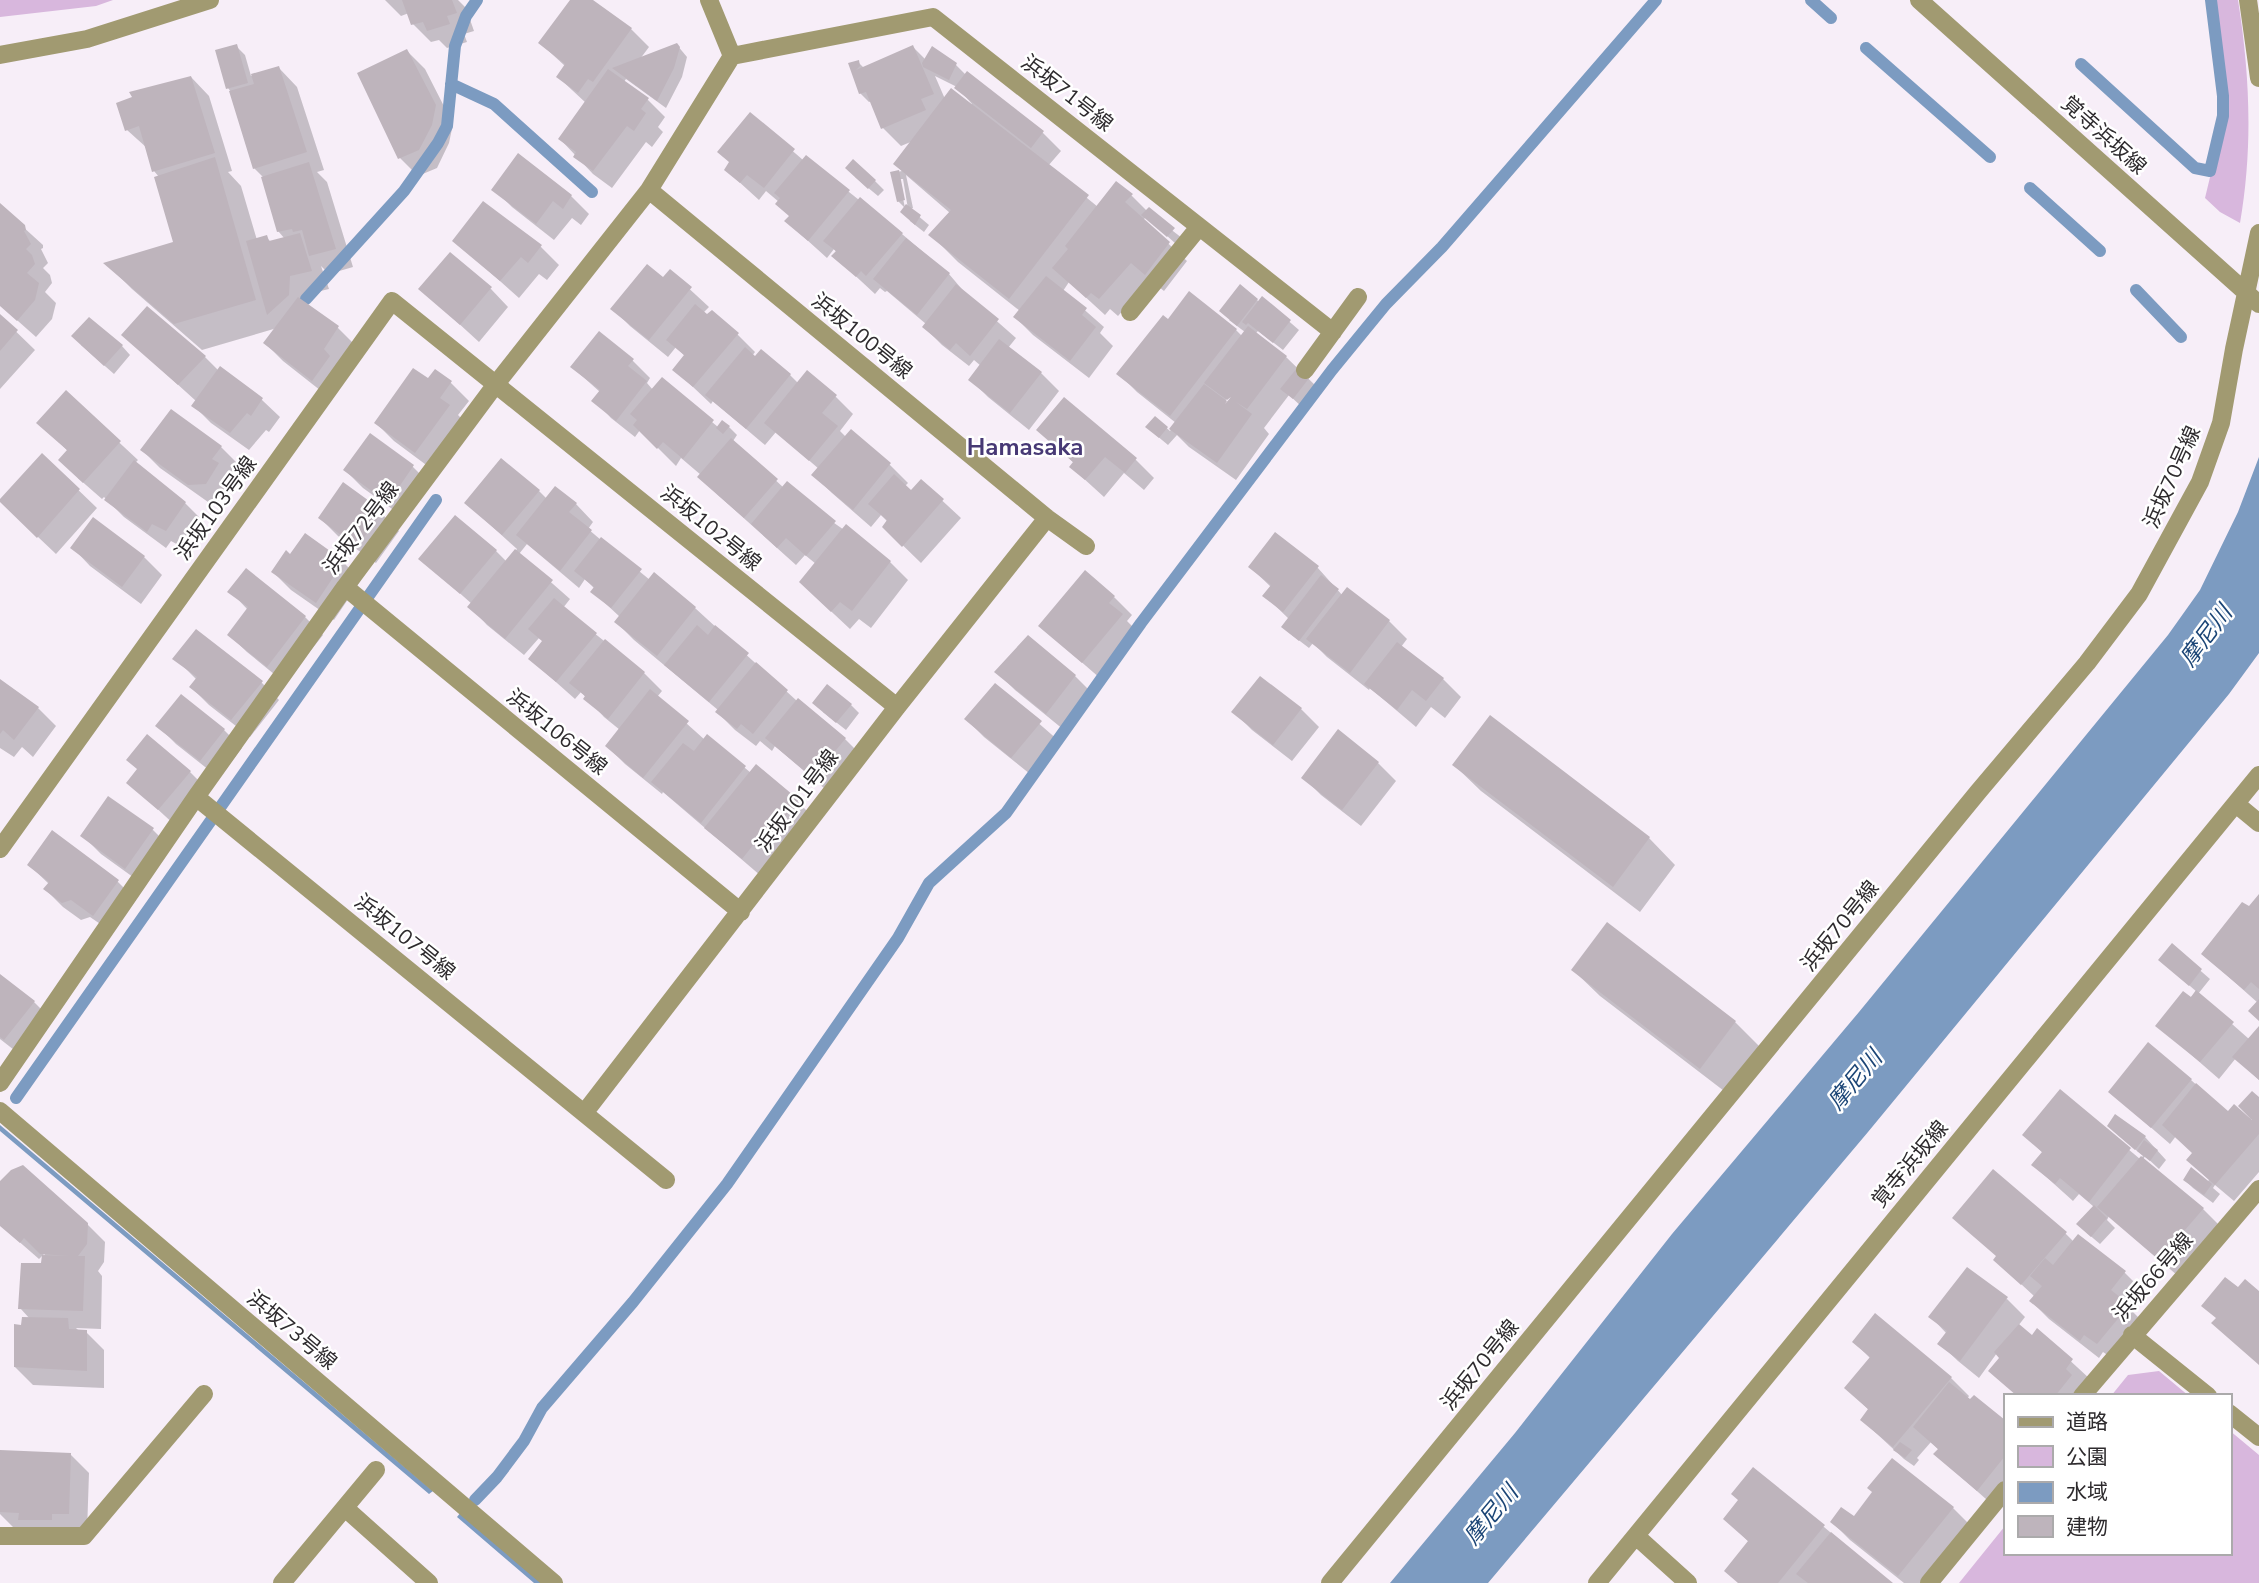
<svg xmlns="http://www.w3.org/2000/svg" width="2259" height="1583" viewBox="0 0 2259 1583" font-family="'Nunito Sans','Noto Sans JP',sans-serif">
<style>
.green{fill:#d8b7dd}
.water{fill:#7c9bc1}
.shadow{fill:#0003;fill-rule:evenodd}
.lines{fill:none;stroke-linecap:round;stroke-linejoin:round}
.stream{stroke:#7c9bc1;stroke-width:12}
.building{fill:#beb4bc}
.minor{stroke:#a19a71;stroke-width:18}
.labels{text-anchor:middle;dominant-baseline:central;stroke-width:5;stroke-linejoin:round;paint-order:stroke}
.street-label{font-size:21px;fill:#2e2b2e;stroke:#fff}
.water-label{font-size:23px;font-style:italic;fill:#1b4576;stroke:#fff}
.quarter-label{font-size:24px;font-weight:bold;fill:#473975;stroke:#fff}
</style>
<rect width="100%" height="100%" fill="#f7eef8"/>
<path class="green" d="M0 0H113L96 6 0 17Z
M2213 0H2238C2250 75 2253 148 2240 223L2220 212 2205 198 2224 119 2225 95Z
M2159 1371 2189 1396H2111L2128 1375Z
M2229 1430 2259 1455V1583H1959L2005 1526V1553H2229Z"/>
<path class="water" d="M2259 457V653L2229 694 1868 1132 1488 1583H1390L1515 1433 1672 1234 1859 1012 2168 635 2200 590 2238 512Z
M0 1125 433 1491 429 1494 0 1131Z
M461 1512 543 1583H534L457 1517Z"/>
<path class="shadow" d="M385 0H458L466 8 474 31 464 34 467 42 447 48 439 40 431 42 413 24 409 13 401 16Z
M573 0H590L631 29 649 47 640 59 677 45 687 57 682 77 666 108 626 79 624 82 647 99 665 117 658 127 663 132 652 147 646 142 612 188 593 174 560 139 586 103 558 77 565 66 540 43Z
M236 46 245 55 251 76 279 68 297 87 324 170 317 172 327 182 353 267 329 274 321 266 329 289 308 294 307 305 338 328 356 346 330 398 283 361 265 343 277 328 202 350 132 289 106 263 175 243 159 177 154 171 147 148 127 130 118 104 191 77 209 96 232 171 228 172 241 186 257 240 266 237 271 242 285 239 278 231 263 177 254 168 231 92 228 88Z
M913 47 926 60 956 65 966 75 1043 133 1061 151 1048 166 1098 207 1131 195 1147 211 1182 238 1176 244 1146 217 1143 220 1187 261 1164 291 1150 280 1118 316 1110 309 1105 315 1069 282 1063 291 1104 327 1100 333 1113 346 1089 378 1033 335 1015 317 1020 311 958 262 931 235 950 213 906 175 913 208 910 209 929 225 924 232 910 221 903 179H899L905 208 898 201 892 173 902 171 895 164 913 141 901 146 883 128 872 101 869 102 860 93 850 64 858 62 864 68ZM935 76 957 87 972 104 970 106 945 99Z
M407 51 425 69 453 124 449 143 437 168 418 176 400 158Z
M750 114 803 160 849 192 902 234 949 274 966 294 1016 338 1008 348 1041 373 1059 391 1029 430 988 397 970 379 981 366 974 360 969 366 942 345 924 327 926 324 887 291 885 292 880 288 875 294 834 256 837 253 834 249 827 258 786 221 790 217 779 202 766 191 759 200 726 170Z
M519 156 571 196 589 214 581 225 572 218 554 240 512 207 494 189Z
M855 177 875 181 884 190 878 196Z
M483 203 541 247 559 265 547 280 539 274 519 298 454 240Z
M0 206 43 245V248L41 249 48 263 43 268 50 275 52 283 45 292 56 303 52 319 36 337 0 305Z
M670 271 709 307 703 313 737 334 755 352 752 356 790 375 799 384 835 396 853 414 840 431 846 437 851 431 890 465 908 483 905 486 911 492 921 481 961 518 921 563 884 527 888 522 881 515 871 527 832 493 814 475 819 469 776 432 765 445 713 401 711 404 674 369 685 356 676 347 668 357 630 326 612 308 664 280Z
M421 289H491L508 307 479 342Z
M1263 299 1299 330 1283 350 1258 331 1255 334 1286 357 1317 387 1302 407 1289 395 1264 428 1269 434 1236 480 1189 447 1177 435 1168 445 1156 435 1155 418 1170 431 1176 423 1137 392 1119 374 1168 321 1236 330 1242 336 1245 332 1229 320 1257 300 1260 303ZM1229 393 1234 397 1222 408Z
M0 316 35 350 0 389Z
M123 335 205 357 219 371 262 400 280 417 269 432 266 430 249 450 211 423 193 405 196 401Z
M81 345 122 346 130 355 114 374Z
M632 360 650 378 647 383 653 390 712 422 718 427H729L737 435 733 441 784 488 890 562 908 580 871 628 859 619 850 629 819 600 816 564 805 555 796 565 718 495 701 475 681 458 676 466 640 430 635 437 611 418 594 400 600 392 572 367Z
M435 372 451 383 469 401 458 415 467 424 433 470 394 441 376 423 429 381Z
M66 393 138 460 135 463 185 503 203 521 184 548 171 541 166 548 124 517 104 497 102 499 78 478 68 451 39 423Z
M1064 399 1136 460 1154 478 1144 490 1124 473 1104 497 1071 467 1074 463 1038 430Z
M171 412 221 447 239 465 231 477 236 482 224 501 208 502 160 468 142 450Z
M370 436 413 467 431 485 406 519 363 488 345 470Z
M42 455 97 508 56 554 19 519Z
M539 491 547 499 576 504 593 522 588 529 601 540 650 580 695 608 797 701 845 739 863 757 832 795 775 746 772 751 760 741 756 746 735 730 717 712 718 710 634 640 616 622 620 617 592 591 595 589 585 579 579 588 527 544 519 554 570 599 563 608 644 673 662 691 657 697 705 740 708 737 751 773 797 801 815 819 761 876 663 792 662 794 625 764 607 746 620 730 604 717 581 692 575 699 530 659 544 642 539 638 524 655 487 625 470 607 472 604 421 559 496 551 507 562 517 549 466 503Z
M381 513 399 531 376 563 338 536 320 518Z
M305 536 343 562 361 580 334 620 291 590 273 572 291 556Z
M73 548 144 557 162 575 141 604 90 566Z
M1250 567H1317L1343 596 1389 621 1407 639 1401 647 1443 679 1461 697 1445 718 1431 707 1416 727 1370 688 1369 690 1327 657 1313 643 1309 648 1292 635 1289 619 1265 596 1271 587Z
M230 591 305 617 323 635 285 683 247 652 229 635 248 610Z
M1114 597 1132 615 1127 621 1140 634 1101 679 1040 626Z
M175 658 261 682 279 700 250 737 209 705 191 687 197 680Z
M997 672 1075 676 1093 694 1064 730 1015 690Z
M0 681 38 708 56 726 33 757 22 747 14 757 0 748Z
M995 685 1059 741 1030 774 984 737 966 719Z
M851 705 859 713 846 730 823 712Z
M1301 709 1319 727 1292 761 1252 730 1234 712Z
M158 726 224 730 242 748 219 778 176 744Z
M1378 763 1396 781 1361 826 1321 795 1303 777Z
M1454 765 1649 838 1675 865 1640 912 1481 791Z
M190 772 208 790 177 827 128 782Z
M153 830 171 848 144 885 101 854 83 836Z
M52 833 118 882 136 900 112 932 90 917 81 920 63 907 45 889 49 884 29 865Z
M2259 897V1020L2258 1003 2203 954Z
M2172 946 2210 979 2198 994 2249 1039 2259 1028V1080L2236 1058 2219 1079 2157 1025 2197 992 2169 968Z
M1573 970 1735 1022 1762 1049 1728 1094 1600 996Z
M0 976 34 1002 52 1020 23 1057 0 1039Z
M2191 1080 2228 1113 2259 1128V1172L2234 1201 2215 1185 2213 1188 2220 1194 2213 1203 2193 1188 2185 1180 2207 1182 2209 1180 2189 1160 2194 1153 2176 1136 2170 1144 2110 1092Z
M2060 1092 2140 1159 2143 1156 2118 1135 2145 1137 2166 1160 2159 1169 2145 1156 2143 1160 2203 1209 2221 1227 2178 1276 2109 1216 2107 1220 2115 1228 2100 1244 2087 1233 2094 1207 2079 1194 2073 1201 2033 1165 2043 1153 2025 1135Z
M0 1185 87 1224 105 1242 104 1262 98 1271 102 1276 101 1329 76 1328 80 1332H86L104 1350V1388L33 1385 15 1367 23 1327 30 1319 20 1308 42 1265 45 1253 39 1259 0 1225Z
M2065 1233 2074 1242 2124 1272 2142 1290 2129 1308 2138 1317 2116 1361 2103 1352 2099 1358 2049 1319 2031 1301 2035 1297 1995 1260Z
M2007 1299 2025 1317 2018 1326 2032 1338 2038 1331 2090 1379 2088 1396H2017L1997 1353 1979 1378 1958 1361 1940 1344 1947 1334 1930 1316Z
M1854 1342 1951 1378 1969 1396 1967 1399 1970 1402 1974 1397 2005 1423V1495L1995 1507 1935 1454 1939 1450 1931 1442 1917 1458 1919 1460 1914 1466 1904 1459 1862 1420 1869 1410 1846 1388 1871 1359Z
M71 1455 89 1473 87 1532 16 1530 0 1514V1469Z
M1953 1508 1971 1526 1925 1583H1904L1850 1540 1832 1522Z
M1726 1519 1824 1527 1891 1583H1738L1749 1542Z"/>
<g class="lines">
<path class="stream" d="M1811 0 1831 18
M1866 48 1990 157
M2081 64 2195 168 2210 171 2223 116V96L2211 0
M451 84 494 104 592 192
M2030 188 2100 251
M2136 290 2181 337
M306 299 404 191 438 143 447 126 455 46 466 16 477 0
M16 1098 436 500
M475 1500 497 1477 524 1441 542 1408 633 1302 727 1184 898 938 929 883 1006 813 1141 623 1332 370 1386 304 1442 247 1656 0"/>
</g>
<path class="building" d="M402 0H452L457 13 447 16 450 24 427 31 423 22 411 25Z
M570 0H593L632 28 593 82 588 79 578 93 556 77 565 64 538 43Z
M677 43 680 47 674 68 657 101 612 68Z
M237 44 248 83 226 89 215 50Z
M913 45 934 94 921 99 926 110 881 129 866 92 859 94 848 63 859 60 860 66 856 70Z
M932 46 957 63 949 80 923 67 922 63Z
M407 49 436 105 432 125 419 150 398 159 357 73Z
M279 66 307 152 253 169 229 91 254 84 251 74Z
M608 69 649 98 641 109 646 113 634 131 627 126 593 171 573 157 576 152 558 139Z
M967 71 1044 131 1031 148 954 88Z
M191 76 215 153 152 172 139 126 125 131 116 103 132 97 129 92Z
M951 88 1089 195 1009 299 928 235 951 210 893 164Z
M750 112 795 149 764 188 747 175 740 183 724 170 729 162 717 152Z
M518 153 572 195 563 209 553 201 536 224 491 190Z
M806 155 850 190 808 241 784 221 789 216 775 204 780 198 774 193Z
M215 157 256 300 174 324 103 263 173 242 154 177Z
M853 159 876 180 868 189 845 168Z
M309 162 336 249 309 256 302 230 293 232 292 229 277 232 261 177Z
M899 170 905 200 897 202 890 172Z
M1116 181 1133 194 1125 202 1170 242 1145 275 1131 263 1099 299 1091 293 1086 298 1052 268 1068 249 1065 246Z
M860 197 903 233 866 276 861 271 856 277 831 256 836 251 823 241Z
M483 201 542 245 528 263 521 257 500 281 452 241Z
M0 203 25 225 26 230 24 231 31 244 26 249 32 255 35 264 27 273 39 283 35 300 17 321 0 306Z
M906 204 921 215 915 225 900 212Z
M1149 207 1175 228 1167 237 1141 215Z
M300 233 312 271 290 276 289 295 267 315 246 241 267 235 269 241Z
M906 238 950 273 917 315 873 279Z
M450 252 492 287 460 325 418 289Z
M647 264 663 277 670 269 692 287 649 340 610 309Z
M1046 276 1087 308 1082 315 1096 327 1070 361 1013 317Z
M956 284 999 319 970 356 956 343 950 350 922 327Z
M1240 284 1258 299 1237 326 1219 311Z
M1189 291 1237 329 1170 416 1116 374 1163 315 1168 319Z
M1262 296 1291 320 1273 343 1248 323 1246 325 1242 322Z
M298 297 339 326 324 349 330 356 312 381 263 343Z
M695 304 707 314 712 310 739 333 693 387 672 370 684 355 666 340Z
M147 306 206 356 178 385 121 335Z
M0 314 18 330 0 351Z
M89 317 123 345 104 366 71 336Z
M1248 326 1287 356 1247 409 1236 402 1252 414 1217 463 1169 429 1204 384 1227 401 1225 404 1231 397 1227 400 1204 383Z
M599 331 634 359 628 366 647 381 616 421 591 401 600 390 570 367Z
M999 339 1042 372 1010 413 968 380Z
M745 347 755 356 761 349 791 374 746 429 705 395Z
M220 366 263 398 251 416 247 413 230 433 191 406Z
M413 368 428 378 435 369 452 381 440 398 450 405 415 453 374 423Z
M1297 368 1310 377 1293 399 1280 389Z
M807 370 837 395 822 413 838 426 809 461 764 423Z
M662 377 714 420 683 459 663 442 657 449 633 425 637 420 630 414Z
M66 390 121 441 83 483 58 460 67 450 36 423Z
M1064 397 1137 458 1125 473 1105 457 1085 480 1069 467 1073 462 1036 430Z
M171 409 222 446 212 459 219 463 206 484 188 485 140 450Z
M1155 416 1168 427 1159 438 1145 427Z
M722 420 730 426 723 434 716 428Z
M851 429 891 463 853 510 811 475Z
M370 433 414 465 388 503 343 470Z
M731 438 778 479 744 518 697 477Z
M42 453 80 489 37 538 0 502V499Z
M501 458 540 490 502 535 464 503Z
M134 460 186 502 166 531 152 524 147 532 104 500Z
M894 474 911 490 921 479 944 499 902 547 882 527 887 520 868 504Z
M787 481 836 521 806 556 786 538 777 548 751 524Z
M343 482 383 511 357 547 318 518Z
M555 486 577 503 569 512 592 530 560 571 516 535Z
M455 515 497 550 460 594 418 559Z
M93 517 145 556 122 587 70 548Z
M846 524 891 561 852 611 840 602 831 612 799 582Z
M1275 532 1319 566 1283 612 1262 596 1271 585 1248 567Z
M305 533 344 561 316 603 271 572 286 550 290 554Z
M601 537 642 569 611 608 590 592 594 587 574 571Z
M515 549 553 580 505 639 467 607Z
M246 568 306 616 267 667 227 635 248 607 227 592Z
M1085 570 1115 596 1109 603 1123 614 1082 663 1038 626Z
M654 572 696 607 657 656 614 622Z
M1321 575 1339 589 1299 641 1281 627Z
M1347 587 1390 620 1350 673 1306 639Z
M554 598 597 633 556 682 528 659 542 641 528 629Z
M697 625 708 635 715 625 749 653 709 702 664 665Z
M196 629 263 681 231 720 189 687 197 677 172 659Z
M1028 635 1076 675 1046 714 994 672Z
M605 639 645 672 608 719 583 699 585 696 569 683Z
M1397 642 1444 678 1426 701 1412 690 1397 710 1364 684Z
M756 662 788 690 753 734 741 724 737 729 715 712Z
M1260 676 1302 708 1273 745 1231 712Z
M0 679 39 707 14 740 3 730 0 734Z
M995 683 1042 721 1011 758 964 719Z
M827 684 852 704 836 723 812 703Z
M650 689 689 721 643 778 605 746Z
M181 694 225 729 200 761 155 726Z
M798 698 846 738 813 778 765 738Z
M1490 715 1650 837 1613 887 1452 765Z
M1338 729 1379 762 1342 810 1301 778Z
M147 734 191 771 158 810 126 783 137 769 126 760Z
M707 734 746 766 701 823 651 782 683 743 694 751Z
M756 764 799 800 759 848 754 844 742 859 704 828Z
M108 796 154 828 125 869 80 836Z
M52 830 119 880 93 916 71 900 62 903 43 889 49 882 27 865Z
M2259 894V989L2251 982 2244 990 2201 954 2242 902 2249 906Z
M1607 922 1736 1021 1700 1069 1571 970Z
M2172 943 2202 969 2189 986 2158 960Z
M0 974 35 1001 4 1040 0 1037Z
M2196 990 2234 1022 2200 1062 2155 1026 2183 991 2191 997Z
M2259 999V1021L2248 1011Z
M2259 1026V1080L2232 1057Z
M2148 1042 2192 1079 2151 1128 2108 1092Z
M2196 1083 2228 1111 2234 1104 2252 1120 2238 1106 2252 1091 2259 1097V1134L2215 1185 2186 1160 2192 1153 2162 1125Z
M2060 1089 2131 1148 2089 1202 2060 1178 2055 1184 2031 1165 2042 1152 2022 1135Z
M2115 1114 2146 1136 2135 1150 2107 1126Z
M2144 1140 2158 1150 2150 1161 2137 1151Z
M2141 1156 2204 1208 2159 1260 2097 1207Z
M23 1165 88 1223 87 1244 78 1256H85L83 1311 18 1309 21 1263H41L42 1255 69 1256 40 1254 24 1238 20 1243 0 1226V1181L11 1170Z
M2191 1167 2212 1184 2204 1195 2183 1180Z
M1993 1169 2067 1232 2021 1285 1993 1260 1996 1256 1952 1218Z
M2094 1205 2107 1218 2091 1237 2076 1224Z
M2078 1234 2126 1271 2111 1290 2121 1298 2118 1302 2126 1309 2097 1344 2084 1335 2080 1341 2029 1301 2042 1286 2030 1276 2045 1258 2053 1265Z
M2180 1239 2186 1244 2168 1265 2162 1260Z
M1967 1267 2008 1297 1960 1361 1937 1344 1947 1331 1928 1317Z
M2225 1277 2238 1287 2245 1279 2259 1291V1365L2211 1323 2216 1318 2201 1306Z
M1875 1313 1952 1377 1893 1447 1860 1420 1868 1409 1844 1388 1870 1357 1852 1342Z
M22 1317 68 1318 69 1329 87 1330V1371L14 1367V1324L21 1325Z
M2019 1324 2032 1335 2037 1328 2073 1359 2066 1369 2072 1375 2055 1396H2017L1988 1371 1999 1358 1994 1352Z
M1949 1382 1970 1399 1974 1395 2005 1420V1456L1977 1491 1933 1454 1938 1449 1913 1427Z
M1900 1442 1912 1450 1905 1458 1893 1450Z
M0 1450 71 1453 69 1514H52V1520H18L19 1513 0 1512Z
M1892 1458 1954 1507 1898 1576 1830 1522 1841 1507 1854 1516 1872 1492 1867 1488Z
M1753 1467 1825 1525 1778 1583H1738L1724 1571 1748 1541 1723 1519 1738 1500 1731 1494Z
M1831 1532 1893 1583H1808L1796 1574Z"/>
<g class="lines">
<path class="minor" d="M1919 0 2259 304
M2248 0 2259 78
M0 55 87 39 210 0
M732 56 933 17 1333 332
M649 190 1047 518 1086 546
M1130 312 1199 227
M1305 370 1358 297
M345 587 741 912
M196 797 666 1180
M2236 804 2259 823
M0 849 392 301 897 707
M0 1083 196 797 345 587 496 384 649 190 732 56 709 0
M0 1111 554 1583
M585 1112 897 707 1047 518
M2132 1335 2208 1396
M2082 1396 2259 1189
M2229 1413 2259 1437
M345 1508 429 1583
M0 1536H84L204 1394
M1636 1536 1688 1583
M282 1583 376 1470
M1330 1583 1978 792 2087 663 2139 594 2200 482 2221 423 2234 349 2259 233
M1597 1583 2259 775
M1929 1583 2005 1490"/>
</g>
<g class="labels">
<g class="street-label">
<text transform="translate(1067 93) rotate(38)">浜坂71号線</text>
<text transform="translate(2104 135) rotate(42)">覚寺浜坂線</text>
<text transform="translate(862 336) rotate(39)">浜坂100号線</text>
<text transform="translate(2172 477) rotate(-66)">浜坂70号線</text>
<text transform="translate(216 508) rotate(-54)">浜坂103号線</text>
<text transform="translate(361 528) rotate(-53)">浜坂72号線</text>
<text transform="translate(711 528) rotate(39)">浜坂102号線</text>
<text transform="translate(557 732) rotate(39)">浜坂106号線</text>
<text transform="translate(797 801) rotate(-53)">浜坂101号線</text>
<text transform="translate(1840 926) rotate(-51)">浜坂70号線</text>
<text transform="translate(405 937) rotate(39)">浜坂107号線</text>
<text transform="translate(1910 1164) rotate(-50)">覚寺浜坂線</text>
<text transform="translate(2153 1277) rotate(-49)">浜坂66号線</text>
<text transform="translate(292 1330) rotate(40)">浜坂73号線</text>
<text transform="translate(1480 1365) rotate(-51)">浜坂70号線</text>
</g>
<g class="water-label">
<text transform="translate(2206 636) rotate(-53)">摩尼川</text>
<text transform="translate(1855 1080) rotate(-50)">摩尼川</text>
<text transform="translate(1491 1515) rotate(-50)">摩尼川</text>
</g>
<g class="quarter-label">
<text x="1025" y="447">Hamasaka</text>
</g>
</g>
<rect x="2004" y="1394" width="228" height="161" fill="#ffffff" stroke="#abaaab" stroke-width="2"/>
<rect x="2018" y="1417" width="35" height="10" fill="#a19a71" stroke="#abaaab" stroke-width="2"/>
<text x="2066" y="1429" font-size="21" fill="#2e2b2e">道路</text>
<rect x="2018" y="1446" width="35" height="21" fill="#d8b7dd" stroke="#abaaab" stroke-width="2"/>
<text x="2066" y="1464" font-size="21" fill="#2e2b2e">公園</text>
<rect x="2018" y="1482" width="35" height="21" fill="#7c9bc1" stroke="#abaaab" stroke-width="2"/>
<text x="2066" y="1499" font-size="21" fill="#2e2b2e">水域</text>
<rect x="2018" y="1516" width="35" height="21" fill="#beb4bc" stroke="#abaaab" stroke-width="2"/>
<text x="2066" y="1534" font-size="21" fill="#2e2b2e">建物</text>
</svg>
